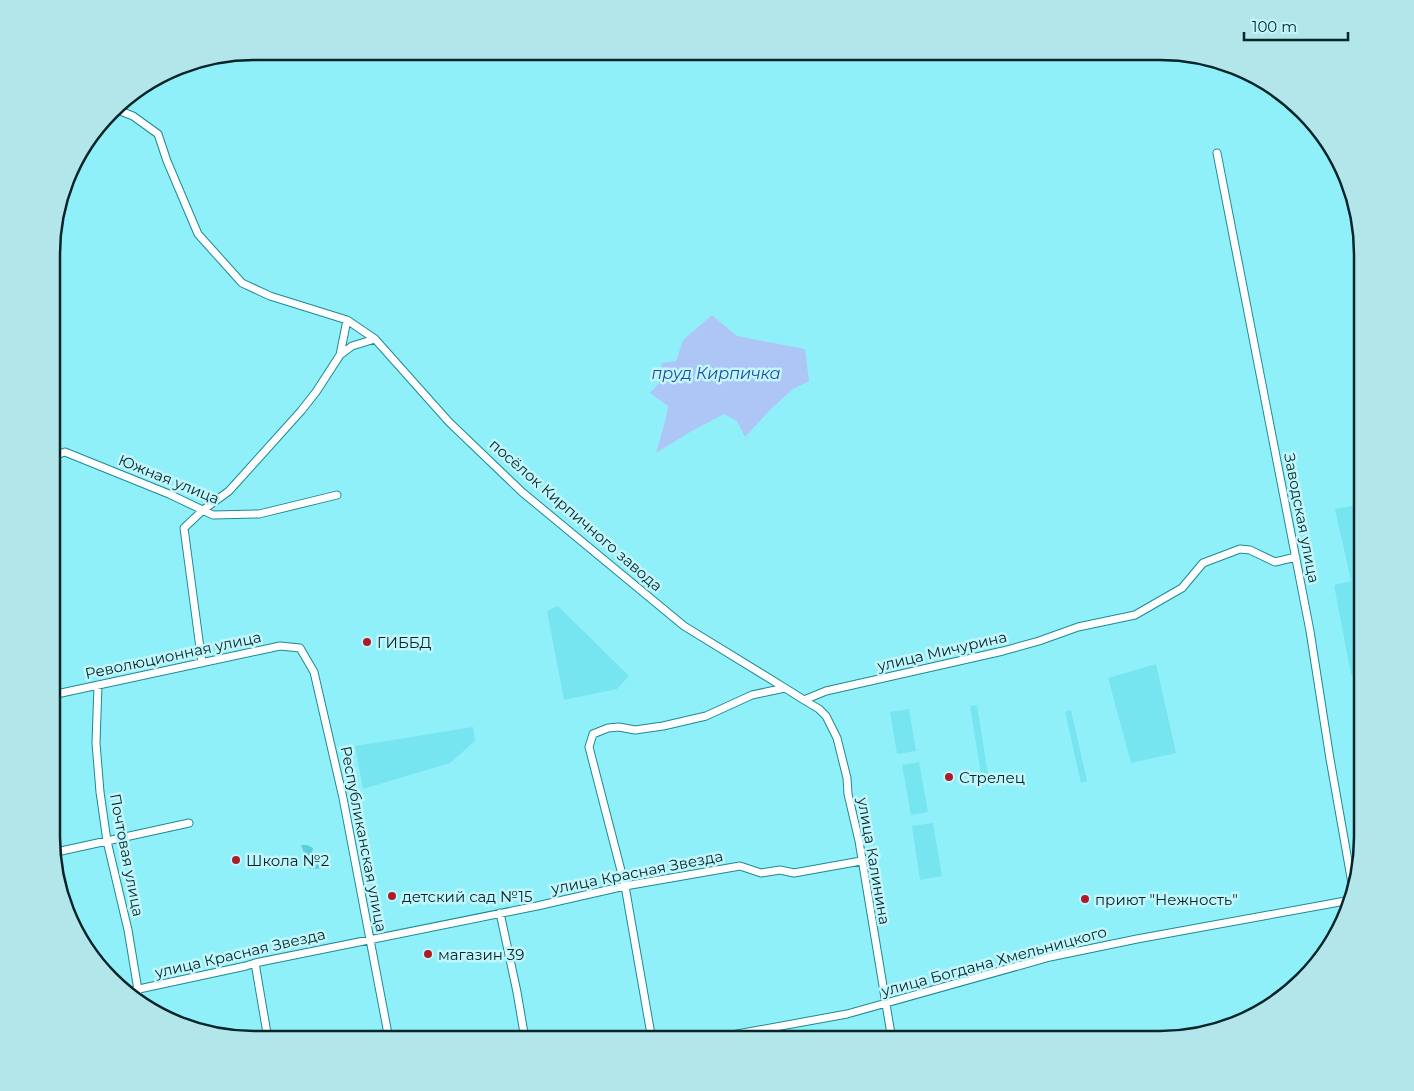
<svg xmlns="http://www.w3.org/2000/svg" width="1414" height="1091" viewBox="0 0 1414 1091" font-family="Montserrat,sans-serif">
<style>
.built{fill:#77e5f0}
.green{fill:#58cfdb}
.water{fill:#adc6f6}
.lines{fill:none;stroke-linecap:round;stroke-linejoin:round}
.stream{stroke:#adc6f6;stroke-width:2}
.minor-casing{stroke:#1d8a93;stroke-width:9}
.minor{stroke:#fff;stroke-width:7}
.poi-dot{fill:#ae1b27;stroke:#c1f7fc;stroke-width:2}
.labels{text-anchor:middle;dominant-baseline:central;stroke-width:5;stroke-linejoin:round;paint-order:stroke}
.street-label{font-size:15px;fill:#052528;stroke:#c1f7fc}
.poi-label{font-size:15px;fill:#052528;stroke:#c1f7fc;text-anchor:start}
.water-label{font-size:16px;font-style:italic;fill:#2247a1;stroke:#c1f7fc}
.rim{fill:none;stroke:#052528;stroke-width:2.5}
</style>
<rect width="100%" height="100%" fill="#90f0fa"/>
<path class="built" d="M1363 504 1362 673 1351 675 1334 585 1351 581 1335 509Z
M558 606 629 676 617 689 564 700 547 611Z
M1156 664 1176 753 1131 763 1108 678Z
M977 705 988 774 981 775 970 706Z
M909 709 916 751 897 754 890 712Z
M1071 710 1087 781 1081 783 1065 712Z
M473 727 475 741 450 763 363 789 355 746Z
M919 762 928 812 911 815 902 765Z
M933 823 942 876 920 880 912 826Z"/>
<path class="green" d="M301 845H307L313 848 311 858 329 863 330 868 310 869Z"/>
<path class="water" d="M712 315 737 336 805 349 809 381 793 389 771 409 745 437 737 421 724 414 690 432 656 453 666 418 668 406 650 393 663 379 661 363 676 361 683 340Z"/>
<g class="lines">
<path class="stream" d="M77 156 79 152"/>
<defs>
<path id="minor" d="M115 109 133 116 158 134 167 161 198 234 242 283 270 296 347 320 375 339 449 422 522 492 684 626 785 688
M1217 153 1310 631 1330 759 1353 889
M340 355 352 346 375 339
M53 456 65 452 169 494 213 515 259 514 337 495
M202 663 184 528 203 510 229 491 301 411 316 392 340 355 347 320
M98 685 96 743 100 792 107 841 128 930 138 990 137 1000
M52 695 280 646 300 648 314 672 343 798 389 1039
M804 700 819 709 826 716 837 738 847 778 848 794 859 841 892 1040
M52 853 189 823
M500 913 517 992 525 1039
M255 963 268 1039
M125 992 246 966 255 963 537 906 625 886 740 866 761 873 780 870 794 873 861 861
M652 1040 625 886 589 747 593 734 608 728 619 727 635 730 663 726 706 716 752 695 785 688 804 700 826 691 1003 651 1039 641 1078 627 1135 615 1182 588 1203 563 1240 549 1250 550 1275 562 1296 557
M704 1040 847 1014 1050 957 1137 939 1351 900"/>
</defs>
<use href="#minor" class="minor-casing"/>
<use href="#minor" class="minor"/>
</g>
<g class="poi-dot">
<circle cx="367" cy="642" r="5"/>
<circle cx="949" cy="777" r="5"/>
<circle cx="236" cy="860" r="5"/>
<circle cx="392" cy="896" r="5"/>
<circle cx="1085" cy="899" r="5"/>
<circle cx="428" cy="954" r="5"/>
</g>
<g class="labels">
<g class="street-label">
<text transform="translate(169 479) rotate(22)">Южная улица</text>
<text transform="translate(576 515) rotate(41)">посёлок Кирпичного завода</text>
<text transform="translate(1302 518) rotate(79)">Заводская улица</text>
<text transform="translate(942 651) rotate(-13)">улица Мичурина</text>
<text transform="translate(173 655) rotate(-12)">Революционная улица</text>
<text transform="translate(364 839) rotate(79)">Республиканская улица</text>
<text transform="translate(127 855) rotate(79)">Почтовая улица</text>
<text transform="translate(874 861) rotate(80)">улица Калинина</text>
<text transform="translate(637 872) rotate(-11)">улица Красная Звезда</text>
<text transform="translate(240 953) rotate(-13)">улица Красная Звезда</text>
<text transform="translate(994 961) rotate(-15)">улица Богдана Хмельницкого</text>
</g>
<g class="poi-label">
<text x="377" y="642">ГИББД</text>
<text x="959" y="777">Стрелец</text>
<text x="246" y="860">Школа №2</text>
<text x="402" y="896">детский сад №15</text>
<text x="1095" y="899">приют "Нежность"</text>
<text x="438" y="954">магазин 39</text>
</g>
<g class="water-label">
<text x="716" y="373">пруд Кирпичка</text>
</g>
</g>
<path d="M0 0H1414V1091H0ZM254 60H1160A194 194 0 0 1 1354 254V837A194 194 0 0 1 1160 1031H254A194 194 0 0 1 60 837V254A194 194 0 0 1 254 60Z" fill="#b2e6eb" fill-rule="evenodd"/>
<path class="rim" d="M254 60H1160A194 194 0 0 1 1354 254V837A194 194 0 0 1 1160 1031H254A194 194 0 0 1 60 837V254A194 194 0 0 1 254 60Z"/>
<path d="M1244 32v8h104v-8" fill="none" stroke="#052528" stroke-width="2.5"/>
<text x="1252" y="32" font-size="15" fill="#052528" stroke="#c1f7fc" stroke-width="4" paint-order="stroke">100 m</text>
</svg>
